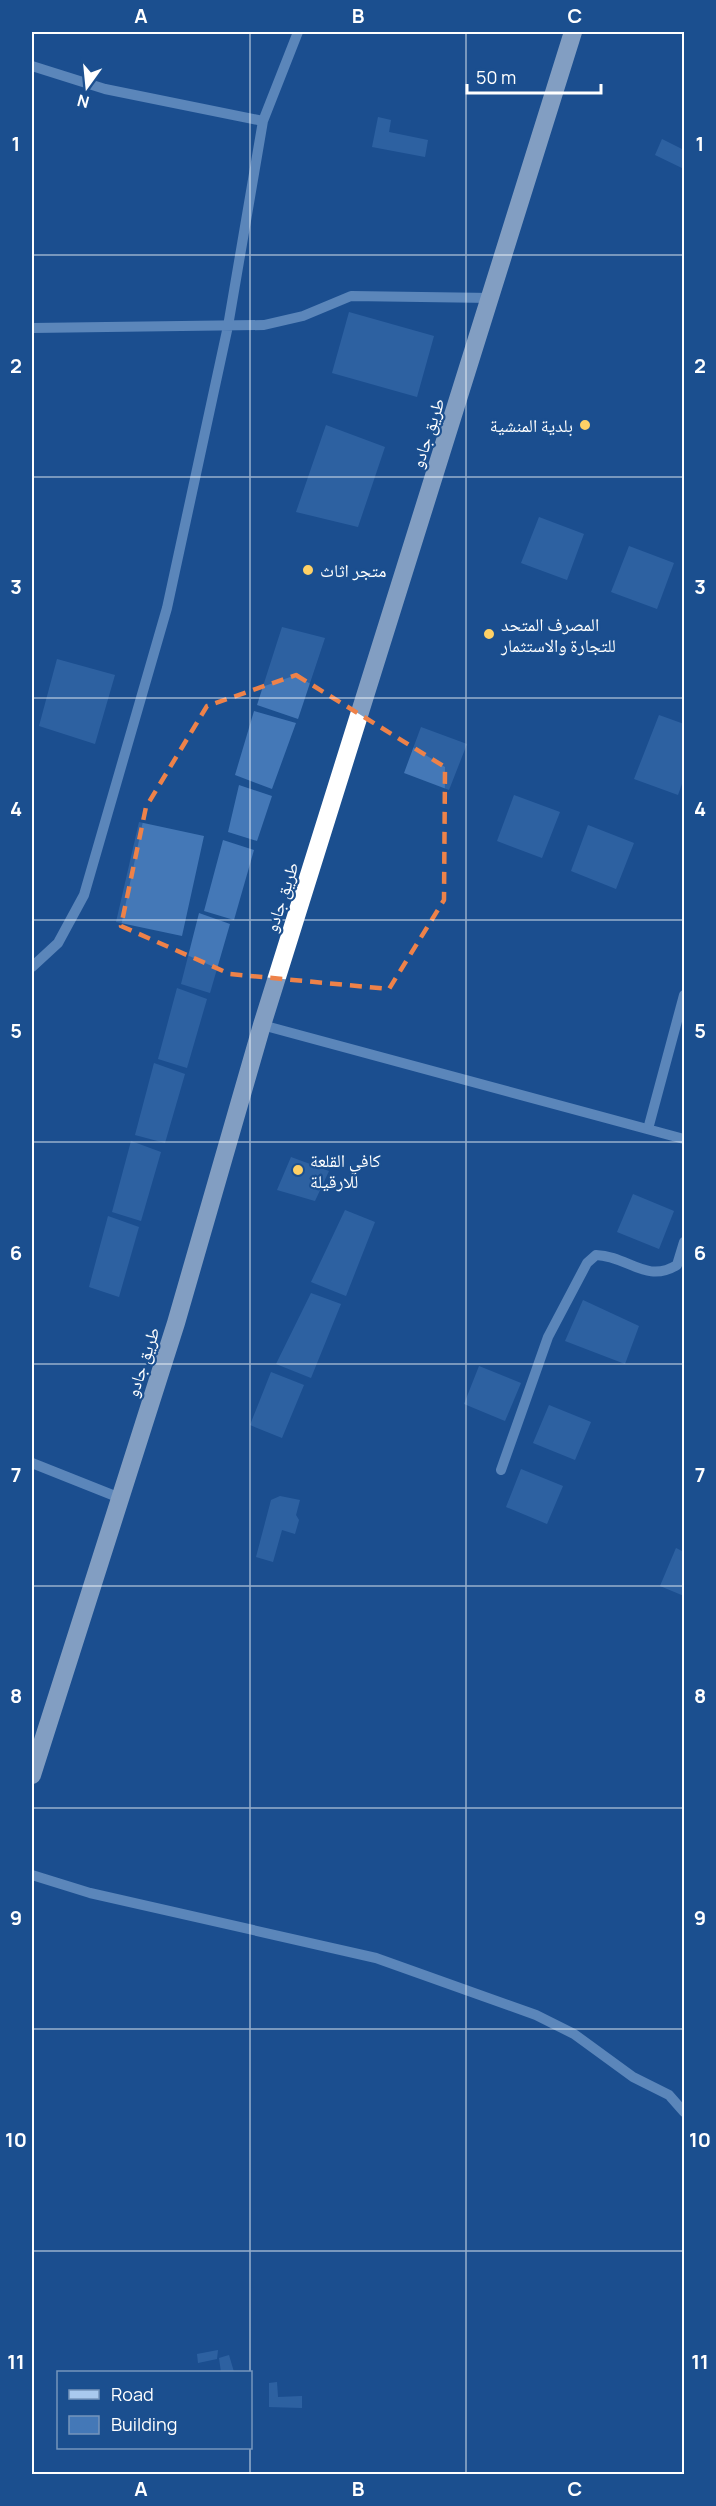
<svg xmlns="http://www.w3.org/2000/svg" width="716" height="2506" viewBox="0 0 716 2506" font-family="Manrope,'Noto Naskh Arabic',sans-serif">
<style>
.building{fill:#4478b7}
.lines{fill:none;stroke-linecap:round;stroke-linejoin:round}
.minor{stroke:#a9c9ee;stroke-width:10}
.highway{stroke:#fff;stroke-width:18}
.marked{fill:none;stroke:#ee8249;stroke-width:4.5;stroke-dasharray:12 8;stroke-linejoin:round}
.grid{fill:none;stroke:#fff;stroke-width:1.5;stroke-opacity:0.55}
.poi-dot{fill:#ffd166;stroke:#1b4f8f;stroke-width:2}
.labels{text-anchor:middle;dominant-baseline:central;stroke-width:4.5;stroke-linejoin:round;paint-order:stroke}
.poi-label{font-size:18px;fill:#fff;stroke:#1b4f8f;text-anchor:start}
.street-label{font-size:18px;fill:#fff;stroke:#1b4f8f}
.neatline{fill:none;stroke:#fff;stroke-width:2}
.grid-label{font-size:20px;text-anchor:middle;font-weight:bold;fill:#fff}
</style>
<rect width="100%" height="100%" fill="#1b4f8f"/>
<path class="building" d="M378 117 391 120 389 132 428 140 425 157 372 147Z
M662 139 684 150V169L655 155Z
M349 312 434 336 417 397 332 373Z
M326 425 385 447 358 527 296 512Z
M539 517 584 534 567 580 521 563Z
M629 546 674 563 657 609 611 592Z
M282 627 325 638 298 719 257 705Z
M57 659 115 675 95 744 39 726Z
M254 711 296 723 272 789 235 775Z
M659 715 684 724V778L678 795 634 779Z
M421 727 467 744 449 790 404 773Z
M239 785 272 796 257 841 228 832Z
M514 795 560 812 542 858 497 841Z
M139 822 204 836 182 936 116 922Z
M588 825 634 843 616 889 571 871Z
M223 840 254 850 234 920 204 911Z
M199 913 230 924 210 993 181 984Z
M177 988 207 999 187 1068 158 1059Z
M154 1063 185 1074 165 1143 135 1135Z
M131 1141 161 1152 141 1221 112 1212Z
M291 1157 329 1171 315 1201 277 1190Z
M633 1194 674 1211 659 1249 617 1232Z
M345 1210 375 1222 346 1296 311 1282Z
M108 1216 139 1227 119 1297 89 1287Z
M311 1293 341 1304 311 1378 276 1364Z
M583 1300 639 1326 625 1364 565 1341Z
M479 1366 521 1383 505 1421 464 1404Z
M271 1372 304 1385 282 1438 250 1425Z
M549 1405 591 1422 575 1460 533 1443Z
M521 1469 563 1486 547 1524 506 1507Z
M280 1496 300 1500 296 1515 299 1520 295 1534 282 1530 273 1562 256 1557 271 1500Z
M676 1548 684 1552V1596L660 1586Z
M218 2350 217 2359 198 2363 197 2354Z
M229 2355 234 2372H221L219 2358Z
M277 2382 278 2397 302 2396V2408L269 2407V2383Z"/>
<g class="lines">
<path class="minor" d="M32 66 105 89 263 121
M32 328 264 325 303 316 351 296 492 298
M32 967 58 943 84 895 167 608 228 326 263 121 298 32
M262 1025 684 1139
M648 1129 684 995
M32 1463 120 1498
M501 1470 548 1337 587 1263 596 1255C628 1256 646 1284 677 1265L684 1242
M32 1875 90 1893 376 1958 536 2015 574 2034 633 2077 669 2095 684 2112"/>
<path class="highway" d="M32 1775 176 1323 262 1025 573 32"/>
</g>
<path d="M0 0H716V2506H0ZM296 675 445 767 444 900 389 989 230 974 121 926 146 807 207 706Z" fill="#1b4f8f" fill-opacity=".55" fill-rule="evenodd"/>
<path class="marked" d="M296 675 445 767 444 900 389 989 230 974 121 926 146 807 207 706Z"/>
<path class="grid" d="M250 32V2372M466 32V2474M32 255H684M32 477H684M32 698H684M32 920H684M32 1142H684M32 1364H684M32 1586H684M32 1808H684M32 2029H684M32 2251H684M250 2448V2474"/>
<g class="poi-dot">
<circle cx="585" cy="425" r="6"/>
<circle cx="308" cy="570" r="6"/>
<circle cx="489" cy="634" r="6"/>
<circle cx="298" cy="1170" r="6"/>
</g>
<g class="labels">
<g class="poi-label">
<text x="573" y="425" text-anchor="end">بلدية المنشية</text>
<text x="320" y="570">متجر اثاث</text>
<text x="501" y="624">المصرف المتحد<tspan x="501" dy="21">للتجارة والاستثمار</tspan></text>
<text x="310" y="1160">كافي القلعة<tspan x="310" dy="21">للارقيلة</tspan></text>
</g>
<g class="street-label">
<text transform="translate(427 433) rotate(-72)">طريق جادو</text>
<text transform="translate(281 897) rotate(-72)">طريق جادو</text>
<text transform="translate(142 1362) rotate(-72)">طريق جادو</text>
</g>
</g>
<rect width="716" height="2506" fill="none" stroke="#1b4f8f" stroke-width="66"/>
<rect x="57" y="2371" width="195" height="78" fill="#1b4f8f" stroke="#7695bc" stroke-width="1.5"/>
<rect x="69" y="2390" width="30" height="9" fill="#a9c9ee" stroke="#7695bc" stroke-width="1.5"/>
<text x="111" y="2401" font-size="18" fill="#ffffff">Road</text>
<rect x="69" y="2416" width="30" height="18" fill="#4478b7" stroke="#7695bc" stroke-width="1.5"/>
<text x="111" y="2431" font-size="18" fill="#ffffff">Building</text>
<g transform="translate(87 87) rotate(195)" stroke="#1b4f8f" stroke-width="4.5" paint-order="stroke">
<path d="M0-4.5L10 22L0 15L-10 22Z" fill="#ffffff"/>
<text y="-9" font-size="16" font-weight="bold" text-anchor="middle" fill="#ffffff">N</text>
</g>
<path d="M467 84v9h134v-9" fill="none" stroke="#ffffff" stroke-width="3"/>
<text x="476" y="84" font-size="18" fill="#ffffff" stroke="#1b4f8f" stroke-width="4.5" paint-order="stroke">50 m</text>
<rect x="33" y="33" width="650" height="2440" class="neatline"/>
<g class="grid-label">
<text x="141" y="23">A</text>
<text x="358" y="23">B</text>
<text x="575" y="23">C</text>
<text x="16" y="151">1</text>
<text x="700" y="151">1</text>
<text x="16" y="373">2</text>
<text x="700" y="373">2</text>
<text x="16" y="594">3</text>
<text x="700" y="594">3</text>
<text x="16" y="816">4</text>
<text x="700" y="816">4</text>
<text x="16" y="1038">5</text>
<text x="700" y="1038">5</text>
<text x="16" y="1260">6</text>
<text x="700" y="1260">6</text>
<text x="16" y="1482">7</text>
<text x="700" y="1482">7</text>
<text x="16" y="1703">8</text>
<text x="700" y="1703">8</text>
<text x="16" y="1925">9</text>
<text x="700" y="1925">9</text>
<text x="16" y="2147">10</text>
<text x="700" y="2147">10</text>
<text x="16" y="2369">11</text>
<text x="700" y="2369">11</text>
<text x="141" y="2496">A</text>
<text x="358" y="2496">B</text>
<text x="575" y="2496">C</text>
</g>
</svg>
